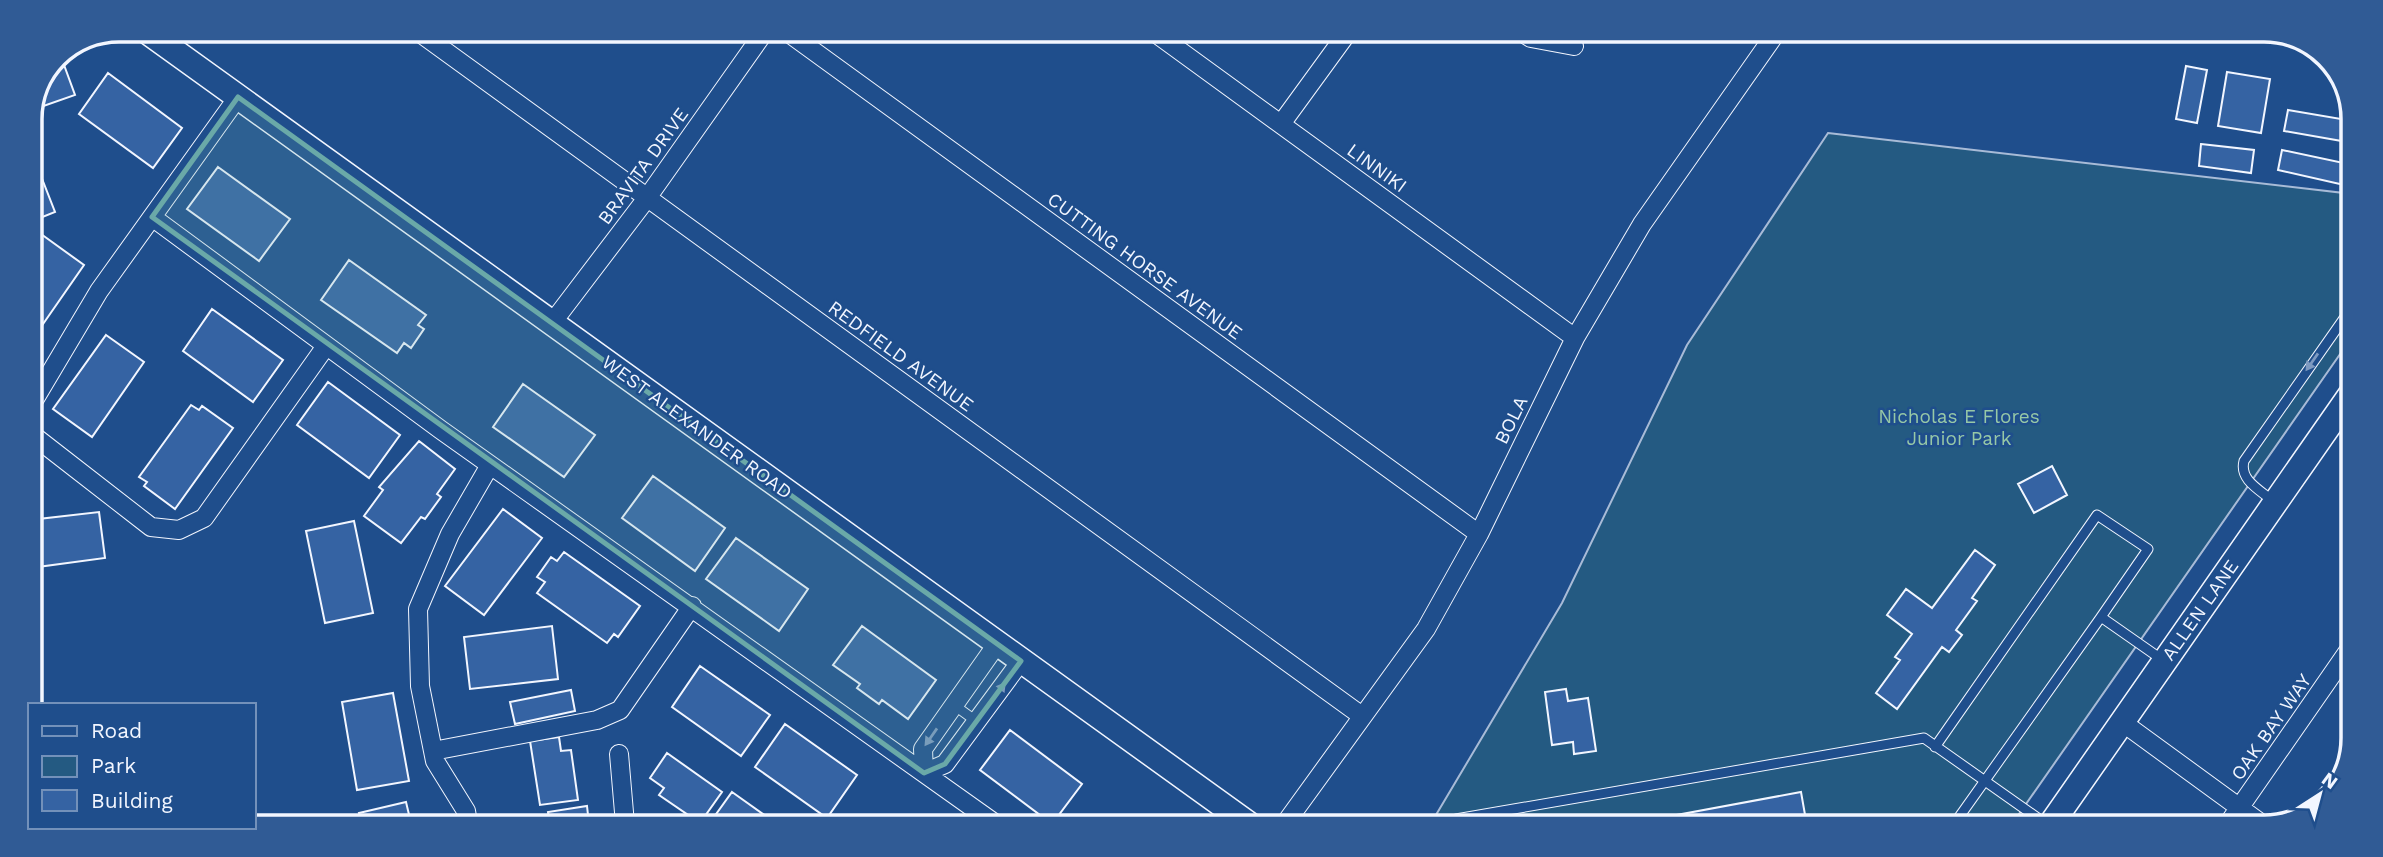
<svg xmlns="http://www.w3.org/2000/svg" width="2383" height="857" viewBox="0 0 2383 857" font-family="'Work Sans',sans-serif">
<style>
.green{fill:#245a82;stroke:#a8bbd7;stroke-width:2}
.building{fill:#3563a3;stroke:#f2f6ff;stroke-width:2}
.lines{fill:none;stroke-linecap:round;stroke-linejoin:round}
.lane-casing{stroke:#f2f6ff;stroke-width:11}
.street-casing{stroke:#f2f6ff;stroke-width:20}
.secondary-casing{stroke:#f2f6ff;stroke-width:27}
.lane{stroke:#1f4e8c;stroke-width:9}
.street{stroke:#1f4e8c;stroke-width:18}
.secondary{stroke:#1f4e8c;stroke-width:24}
.oneway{fill:#7e9ac0}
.marked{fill:#6aa9a8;fill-opacity:0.2;stroke:#6aa9a8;stroke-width:5;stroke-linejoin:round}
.labels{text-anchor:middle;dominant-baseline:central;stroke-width:5;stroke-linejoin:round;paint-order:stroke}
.street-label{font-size:19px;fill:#f2f6ff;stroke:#1f4e8c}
.park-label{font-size:19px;fill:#97c8a6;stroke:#1f4e8c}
.rim{fill:none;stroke:#f2f6ff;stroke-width:3.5}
</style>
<rect width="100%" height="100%" fill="#1f4e8c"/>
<path class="green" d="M1828 133 2352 194V337L2010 827 1430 825 1562 603 1687 345Z"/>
<path class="building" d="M2314 50 2334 64 2338 75 2311 55Z
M60 54 75 95 32 110 56 56Z
M2186 66 2207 70 2197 123 2176 119Z
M2227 72 2270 79 2261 133 2218 126Z
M108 73 182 128 153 168 79 114Z
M2288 110 2353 121V143L2284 131Z
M2201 144 2254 150 2251 173 2199 166Z
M30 148 55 212 30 222Z
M2282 150 2353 165V187L2278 170Z
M218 167 290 219 259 261 187 209Z
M41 234 84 265 34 337 30 335V250Z
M349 260 426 315 418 325 424 329 411 348 404 343 397 353 321 300Z
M212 309 283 360 253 402 183 351Z
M106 335 144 362 92 437 53 409Z
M328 382 400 435 369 478 297 425Z
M523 384 595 435 564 477 493 427Z
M191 405 199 410 202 406 233 428 175 509 144 486 147 482 139 477Z
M419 441 455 469 437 494 441 497 425 519 421 517 401 543 364 516 383 490 379 487Z
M2052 466 2067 495 2034 513 2018 484Z
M653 476 725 528 695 571 622 518Z
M503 509 542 538 484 615 445 586Z
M99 512 105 558 30 568V520Z
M354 521 373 613 325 623 306 531Z
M736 538 808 589 779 631 706 579Z
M1975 550 1995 565 1972 598 1977 601 1956 630 1962 635 1949 652 1942 647 1897 709 1876 693 1900 660 1895 657 1912 634 1887 615 1906 589 1932 608Z
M564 552 640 606 618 637 614 634 607 643 537 593 545 582 537 577 551 557 557 561Z
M552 626 558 679 470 689 464 637Z
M862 626 936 680 908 719 882 700 879 704 857 688 860 684 833 665Z
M700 666 770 715 741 756 672 707Z
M1566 689 1568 701 1588 698 1596 751 1574 754 1573 742 1552 745 1545 692Z
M571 690 575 711 515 724 510 702Z
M393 693 409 781 357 790 342 702Z
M785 724 857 775 827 818 755 767Z
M1010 730 1082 784 1052 824 980 770Z
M559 737 561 751 571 750 578 800 540 805 530 741Z
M667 753 722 792 700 823 659 795 664 788 650 778Z
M732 792 777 824H709Z
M1801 792 1807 826H1617Z
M406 802 411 823H362L359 813Z
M587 806 589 824H550L548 812Z"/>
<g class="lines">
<defs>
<path id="lane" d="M2273 501C2260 490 2239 480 2244 461L2352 307
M954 705 976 721
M1935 747 2097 515 2148 549 2101 617
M1452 826 1456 819 1924 738 2049 826
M1952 827 2101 617 2164 661"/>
<path id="street" d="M416 30 1362 716
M786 31 1479 534
M1154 32 1575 338
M1523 33 1531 38 1574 46
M1281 124 1348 32
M152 217 441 430 997 825
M552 323 647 198 765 31
M30 407 99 291 238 97
M30 433 151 527 179 530 204 518 326 346
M997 644 923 749 924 773 945 764 1021 661
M2122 722 2266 827
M433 751 597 720 620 710 692 606
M619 754 625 824
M468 823 466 811 435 761 420 686 418 609 450 534 490 465
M1284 825 1426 629 1479 534 1575 338 1642 224 1776 33
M2226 827 2349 650"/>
<path id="secondary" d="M145 30 1250 825
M2049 827 2351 394"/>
</defs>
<use href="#lane" class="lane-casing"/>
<use href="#street" class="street-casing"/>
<use href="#secondary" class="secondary-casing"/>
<use href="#lane" class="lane"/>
<use href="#street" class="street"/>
<use href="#secondary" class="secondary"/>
</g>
<defs><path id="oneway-solid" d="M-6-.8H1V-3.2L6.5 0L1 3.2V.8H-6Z" transform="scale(1.75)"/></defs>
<g class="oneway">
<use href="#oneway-solid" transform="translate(2312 362) rotate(125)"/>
<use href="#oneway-solid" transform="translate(999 691) rotate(-53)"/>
<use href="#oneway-solid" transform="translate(931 737) rotate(125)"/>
</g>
<path class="marked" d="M238 97 1021 661 945 764 924 773 152 217Z"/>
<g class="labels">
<g class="street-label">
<text transform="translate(643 166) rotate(-54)">BRAVITA DRIVE</text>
<text transform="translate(1377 168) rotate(36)">LINNIKI</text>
<text transform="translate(1145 266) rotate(36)">CUTTING HORSE AVENUE</text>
<text transform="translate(901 356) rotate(36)">REDFIELD AVENUE</text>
<text transform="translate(1511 420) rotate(-64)">BOLA</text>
<text transform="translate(697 427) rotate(36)">WEST ALEXANDER ROAD</text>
<text transform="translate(2200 610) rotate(-55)">ALLEN LANE</text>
<text transform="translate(2271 727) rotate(-55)">OAK BAY WAY</text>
</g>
<g class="park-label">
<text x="1959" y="416">Nicholas E Flores<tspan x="1959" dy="22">Junior Park</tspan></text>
</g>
</g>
<path d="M0 0H2383V857H0ZM119 42H2264A77 77 0 0 1 2341 119V738A77 77 0 0 1 2264 815H119A77 77 0 0 1 42 738V119A77 77 0 0 1 119 42Z" fill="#305b95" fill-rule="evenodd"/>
<path class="rim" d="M119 42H2264A77 77 0 0 1 2341 119V738A77 77 0 0 1 2264 815H119A77 77 0 0 1 42 738V119A77 77 0 0 1 119 42Z"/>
<rect x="28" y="703" width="228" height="126" fill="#1f4e8c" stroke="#7391ba" stroke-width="2"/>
<rect x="42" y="726" width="35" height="10" fill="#1f4e8c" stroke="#7391ba" stroke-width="2"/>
<text x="91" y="738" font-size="21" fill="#f2f6ff">Road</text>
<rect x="42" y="756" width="35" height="21" fill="#245a82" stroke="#7391ba" stroke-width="2"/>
<text x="91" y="773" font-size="21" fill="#f2f6ff">Park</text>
<rect x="42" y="790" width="35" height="21" fill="#3563a3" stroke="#7391ba" stroke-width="2"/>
<text x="91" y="808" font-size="21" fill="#f2f6ff">Building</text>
<g transform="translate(2320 794) rotate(36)" stroke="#1f4e8c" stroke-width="5" paint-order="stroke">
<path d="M0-5L12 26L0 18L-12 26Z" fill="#f2f6ff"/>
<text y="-10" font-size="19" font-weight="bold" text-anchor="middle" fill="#f2f6ff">N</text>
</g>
</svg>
